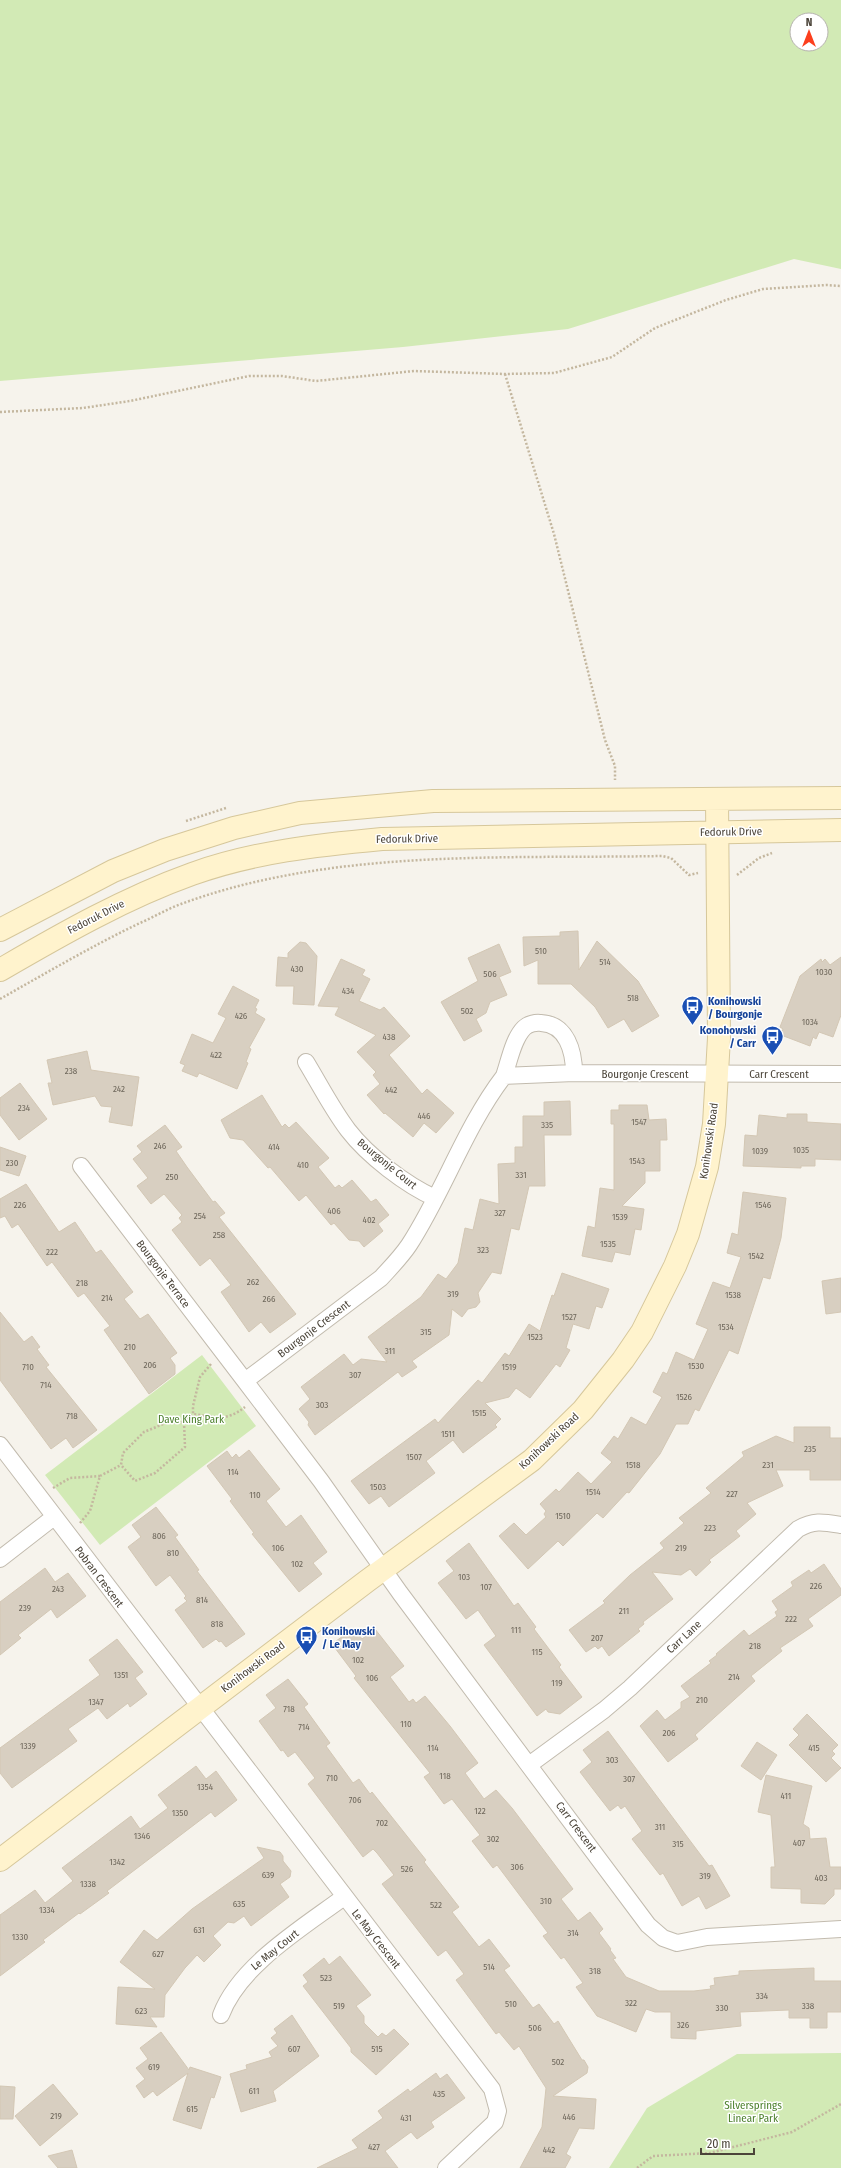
<svg xmlns="http://www.w3.org/2000/svg" width="841" height="2168" viewBox="0 0 841 2168" font-family="'Fira Sans Condensed',sans-serif">
<style>
.green{fill:#d2eab5;fill-rule:evenodd}
.building{fill:#d8cfc1;stroke:#d3c7b4}
.lines{fill:none;stroke-linecap:round;stroke-linejoin:round}
.street-casing{stroke:#c2bbae;stroke-width:18}
.secondary-casing{stroke:#d6c79b;stroke-width:24}
.path{stroke:#c4b79f;stroke-width:2.5;stroke-dasharray:2 2;stroke-linecap:butt}
.street{stroke:#fff;stroke-width:16}
.secondary{stroke:#fff3cd;stroke-width:22}
.labels{text-anchor:middle;dominant-baseline:central;stroke-width:3;stroke-linejoin:round;paint-order:stroke}
.number-label{font-size:9px;fill:#6e675b}
.street-label{font-size:11px;fill:#4b4439;stroke:#fff}
.transit-label{font-size:11px;font-weight:bold;fill:#164399;stroke:#fff;text-anchor:start}
.park-label{font-size:11px;fill:#4a7f2a;stroke:#fff}
</style>
<rect width="100%" height="100%" fill="#f6f3ec"/>
<path class="green" d="M0 0H841V269L794 259 568 329 403 347 0 381ZM797 20H821V44H797Z
M202 1355 256 1426 100 1545 45 1475Z
M841 2053V2168H609L647 2108 737 2054Z"/>
<path class="building" d="M578 931 579 970 597 941 638 981 659 1016 632 1032 624 1019 608 1028 595 1007 571 984H538V960L524 966 523 937 560 936V932Z
M300 942 306 943 317 956 314 1005 293 1004 294 986H276L278 957 288 958V953Z
M499 944 511 972 499 977 507 995 490 1002 486 1013 476 1019 482 1031 464 1041 441 1002 478 981 468 958Z
M841 957V1015L833 1037 819 1032 816 1039 813 1037 810 1046 781 1035 783 1029 780 1027 800 976 821 959 822 962 825 959 830 965Z
M341 959 365 970 362 975 370 979 359 1001 380 1010 384 1007 410 1036 389 1055 422 1094 427 1089 454 1113 436 1133 424 1123 413 1137 385 1113 384 1114 367 1095 380 1084 373 1075 376 1072 357 1052 376 1035 335 1015 339 1007 318 1006Z
M233 986 259 1000 255 1008 257 1009 255 1013 265 1019 249 1048 251 1049 246 1062 248 1063 237 1089 199 1073 197 1077 182 1071 185 1065 180 1063 192 1034 213 1043 226 1018 218 1014Z
M87 1051 91 1070 139 1077 132 1126 109 1122 112 1107 101 1106 95 1096 53 1105 48 1083H52L47 1060Z
M20 1083 47 1119 19 1140 0 1115V1098Z
M262 1095 282 1127 285 1124 289 1128 296 1122 329 1158 318 1167 335 1188 339 1185 342 1188 352 1180 371 1202 376 1199 389 1215 378 1224 383 1231 364 1247 359 1241 349 1240 334 1223 331 1225 306 1195 299 1201 270 1167 268 1168 243 1140 230 1138 221 1120Z
M570 1101 571 1135H544L545 1186H529L519 1230 511 1228 501 1274 492 1272 478 1293 480 1302 476 1307 468 1309 462 1317 452 1309 449 1335 412 1361 417 1367 402 1377 398 1372 315 1435 308 1425 309 1422 299 1409 310 1399 301 1387 344 1354 353 1365 361 1359 387 1362 368 1337 421 1297 438 1274 446 1279 458 1263 465 1228 473 1230 480 1199 499 1204 498 1164 515 1163V1147H523V1116H544V1102Z
M619 1105H647L649 1120 666 1119 667 1140H660V1171H645V1183L622 1206 644 1209 641 1230 635 1229 630 1255 615 1252 612 1262 582 1256 588 1226 595 1228 600 1188 614 1190V1124H611V1110H619Z
M787 1114H807V1122L841 1124V1160L815 1159V1166H801V1168L743 1166 745 1135 757 1136 759 1115 787 1118Z
M165 1125 182 1147 176 1151 187 1167 213 1202 215 1201 225 1213 219 1217 296 1314 270 1333 261 1322 249 1332 221 1292 231 1285 210 1258 200 1266 172 1230 182 1222 179 1218 182 1215 164 1194 151 1204 137 1186 148 1178 133 1159 142 1152 137 1146Z
M0 1147 26 1156 19 1176 0 1170Z
M26 1184 59 1232 75 1222 96 1253 101 1250 133 1292 124 1299 140 1319 148 1314 177 1353 170 1358 175 1365V1374L149 1394 104 1330 110 1326 84 1293 78 1297 52 1262 47 1266 18 1224 12 1228 5 1216 0 1218V1199Z
M743 1192 786 1198 781 1238 770 1279 763 1277 738 1354 729 1350 699 1411 695 1409 688 1424H676L660 1454 629 1493 627 1492 603 1518 597 1513 563 1546 558 1541 528 1569 499 1536 514 1523 526 1535 546 1517 544 1514 546 1511 540 1504 556 1489 559 1492 578 1472 591 1484 612 1462 601 1453 614 1436 618 1439 631 1417 646 1425 662 1397 653 1392 663 1372 667 1374 676 1352 694 1360 708 1329 696 1324 713 1282 730 1288 741 1257 727 1253 732 1233 738 1235Z
M562 1273 609 1289 602 1308 596 1306 589 1329 573 1324 566 1348 570 1350 560 1367 556 1364 530 1398 516 1388 509 1397 485 1403 501 1419 495 1425 497 1427 463 1453 453 1440 426 1461 435 1473 389 1507 381 1496 369 1504 351 1481 435 1419 438 1423 478 1380 482 1383 505 1353 509 1356 529 1324 540 1331 552 1295 554 1296Z
M841 1278V1312L826 1314 822 1281Z
M0 1312 24 1342 32 1336 40 1347 37 1349 49 1365 46 1367 97 1430 73 1448 66 1438 51 1449 0 1380Z
M794 1427H830V1438H841V1480H810V1470H776L783 1486 747 1503 756 1514 736 1531 740 1536 709 1560 711 1562 696 1576 690 1569 681 1575 652 1572 673 1599 643 1622 644 1624 638 1629 640 1631 609 1656 602 1646 598 1649 595 1646 586 1652 569 1630 605 1603 603 1601 630 1575 664 1548 660 1543 684 1523 679 1518 711 1493 706 1488 744 1456 742 1452 776 1436 794 1443Z
M249 1450 280 1489 266 1501 286 1527 301 1515 327 1552 313 1563 322 1574 299 1592 252 1534 254 1533 230 1501 232 1499 207 1466 227 1451 232 1458 236 1454 239 1458Z
M156 1507 178 1535 175 1537 199 1570 197 1571 245 1634 226 1647 221 1641 219 1642 216 1639 203 1648 175 1610 187 1601 184 1598 186 1596 170 1575 156 1586 128 1547 141 1537 132 1525Z
M469 1543 514 1606 518 1603 536 1627 534 1629 561 1665 559 1667 582 1697 560 1714 548 1712 546 1709 537 1716 484 1645 496 1636 478 1610 466 1619 438 1583 454 1571 446 1561Z
M824 1564 841 1589V1595L808 1619 813 1626 780 1648 782 1651 751 1676 755 1681 695 1735 698 1739 668 1762 640 1726 657 1710 665 1720 681 1708V1702L690 1697 681 1686 711 1663 709 1661 717 1655 716 1654 744 1630 749 1636 777 1616 775 1612 778 1610 772 1601 793 1586 791 1582 809 1570 811 1573Z
M45 1568 55 1582 68 1573 86 1596 57 1618 51 1609 18 1635 21 1638 0 1655V1602Z
M354 1628 362 1639 375 1629 404 1666 390 1677 409 1702 413 1699 416 1703 425 1696 450 1726 478 1763 465 1773 484 1799 496 1790 512 1808 573 1889 561 1899 578 1921 590 1912 603 1929 599 1933 611 1949 610 1950 616 1958 613 1959 626 1977 659 1991H694L711 1989 710 1986 715 1985 714 1978 739 1975V1971L814 1968V1981H841V2012H827V2028H810V2018H789V2010L740 2012 741 2026 696 2031V2039L671 2038V2012H655L646 2009 636 2032 597 2016 576 1987 583 1983 564 1957 561 1959 543 1936 548 1933 497 1865 493 1868 472 1841 480 1835 452 1799 444 1804 424 1777 430 1773 354 1678 356 1676 332 1644Z
M117 1639 143 1672 135 1678 147 1694 130 1707 128 1703 107 1719 98 1708 68 1729 77 1741 12 1788 0 1773V1748L100 1675 89 1660Z
M288 1679 308 1704 304 1707 330 1743 326 1746 353 1783 359 1779 370 1794 372 1792 426 1860 424 1862 459 1907 452 1912 479 1947 489 1939 510 1966 504 1970 533 2008 539 2004 554 2024 558 2021 582 2060H584L588 2067 587 2073 553 2096 596 2099 594 2129 579 2128 566 2154 571 2157 565 2168H520L542 2127 546 2088 519 2046 514 2050 499 2032 496 2034 456 1980 464 1974 446 1950 438 1956 382 1884 394 1875 377 1853 373 1849 363 1857 308 1784 315 1778 295 1752 288 1757 283 1750 281 1751 259 1721 276 1708 266 1695Z
M807 1714 838 1745 832 1751 835 1754 831 1758 841 1768 826 1782 789 1745 799 1735 793 1729Z
M608 1731 709 1866 712 1865 730 1896 706 1909 699 1896 682 1906 663 1873 660 1875 632 1839 642 1831 625 1806 621 1809 618 1805 610 1811 596 1793 580 1772 592 1762 583 1750Z
M757 1742 777 1755 761 1780 741 1766Z
M196 1766 206 1779 216 1771 237 1800 215 1817 211 1812 107 1891 109 1893 80 1914 79 1913 43 1940 45 1942 0 1976V1915L35 1890 45 1903 73 1881 62 1868 131 1816 140 1829 168 1808 158 1795Z
M766 1775 812 1786 803 1824 809 1828 810 1839 826 1838 830 1867H841V1889H834V1895L825 1904 801 1903V1889L771 1888V1867H775L771 1815 758 1812Z
M257 1847 280 1852 283 1856V1861L291 1871 290 1877 280 1884 289 1897 251 1926 244 1916 234 1923 228 1922 213 1936 221 1945 204 1962 197 1955 185 1968 165 1995 164 2017H150L157 2027 116 2024 118 1987 155 1989 120 1962 144 1930 157 1940 192 1909 264 1858Z
M340 1956 371 1995 356 2006 364 2016V2023L378 2037 382 2033 386 2036 394 2029 409 2044 376 2075 351 2052V2048L303 1986 308 1982 303 1975 324 1958 329 1965Z
M292 2015 319 2056 273 2091 276 2101 241 2112 230 2074 247 2069 246 2065 272 2057 269 2052 278 2046 271 2038 277 2033 274 2029Z
M161 2032 189 2070 190 2067 221 2077 214 2098 211 2097 201 2129 173 2120 188 2073 157 2096 153 2091 144 2098 136 2086 145 2079 136 2068 148 2059 140 2048Z
M436 2073 440 2079 447 2074 465 2098 431 2122 434 2127 417 2139 411 2132 385 2151 398 2168H317L358 2148 352 2140 383 2118 378 2111 408 2089 410 2092Z
M53 2084 78 2114 40 2146 15 2116Z
M0 2086 15 2087 13 2119H0Z
M72 2150 77 2168H58L48 2156Z"/>
<g class="lines">
<defs>
<path id="street" d="M306 1062C320 1085 332 1109 348 1130 368 1156 406 1185 435 1198
M841 1074 574 1073 504 1076C465 1127 444 1191 409 1245 401 1257 391 1267 381 1278L245 1381 321 1481 400 1593 648 1925 663 1938 677 1943 707 1937 841 1929
M504 1076C509 1062 513 1039 524 1028 528 1024 536 1022 541 1023 567 1024 574 1052 574 1073
M81 1166 245 1381
M0 1445 492 2089 498 2111 495 2122 446 2168
M0 1559 54 1517
M529 1765 604 1710 630 1688 798 1529C814 1520 823 1522 841 1525
M221 2015C239 1966 302 1928 344 1897"/>
<path id="secondary" d="M0 930 113 871 165 850 234 828 300 813 433 801 841 798
M0 970C62 934 125 898 192 874 253 852 318 845 382 839L841 830
M0 1860 367 1581 532 1460 583 1410 623 1360 642 1332 675 1266 688 1234 707 1167 714 1124 719 1038 717 799"/>
</defs>
<use href="#street" class="street-casing"/>
<use href="#secondary" class="secondary-casing"/>
<path class="path" d="M505 374 554 534 605 740 615 766V780
M0 412 83 408 130 401 249 376H282L316 381 414 371 505 374 554 373 612 357 655 328 726 300 763 289 826 285 841 286
M186 821 226 808
M737 875 759 858 772 853
M0 999C46 973 92 946 140 923 154 917 167 909 181 904 333 848 503 859 662 856L671 858 689 875 698 873
M211 1364 200 1377 193 1406V1414C215 1417 226 1422 245 1407
M184 1422 185 1447 155 1473 135 1481 121 1465 123 1453 144 1432 166 1423 184 1422 193 1414
M53 1488 70 1478 100 1476
M80 1523 90 1511 100 1476 121 1465
M637 2168 653 2156 710 2153 792 2132 841 2104"/>
<use href="#street" class="street"/>
<use href="#secondary" class="secondary"/>
</g>
<defs>
<symbol id="bus-pin" viewBox="-11 -11 22 30"><path d="M0 17L-7.5 6A9.5 9.5 0 1 1 7.5 6Z" fill="#1a4fb4" stroke="#fff"/><path d="M-5-6H5V4H4V6H2V4H-2V6H-4V4H-5ZM-3.5-4V0h7V-4ZM-3.5 1.2v1.5H-2V1.2ZM2 1.2v1.5H3.5V1.2Z" fill="#fff"/></symbol>
</defs>
<g fill-rule="evenodd">
<use href="#bus-pin" x="680" y="994" width="25" height="34"/>
<use href="#bus-pin" x="760" y="1024" width="25" height="34"/>
<use href="#bus-pin" x="294" y="1624" width="25" height="34"/>
</g>
<g class="labels">
<g class="number-label">
<text x="541" y="951">510</text>
<text x="605" y="962">514</text>
<text x="297" y="969">430</text>
<text x="824" y="972">1030</text>
<text x="490" y="974">506</text>
<text x="348" y="991">434</text>
<text x="633" y="998">518</text>
<text x="467" y="1011">502</text>
<text x="241" y="1016">426</text>
<text x="810" y="1022">1034</text>
<text x="389" y="1037">438</text>
<text x="216" y="1055">422</text>
<text x="71" y="1071">238</text>
<text x="119" y="1089">242</text>
<text x="391" y="1090">442</text>
<text x="24" y="1108">234</text>
<text x="424" y="1116">446</text>
<text x="639" y="1122">1547</text>
<text x="547" y="1125">335</text>
<text x="160" y="1146">246</text>
<text x="274" y="1147">414</text>
<text x="801" y="1150">1035</text>
<text x="760" y="1151">1039</text>
<text x="637" y="1161">1543</text>
<text x="12" y="1163">230</text>
<text x="303" y="1165">410</text>
<text x="521" y="1175">331</text>
<text x="172" y="1177">250</text>
<text x="20" y="1205">226</text>
<text x="763" y="1205">1546</text>
<text x="334" y="1211">406</text>
<text x="500" y="1213">327</text>
<text x="200" y="1216">254</text>
<text x="620" y="1217">1539</text>
<text x="369" y="1220">402</text>
<text x="219" y="1235">258</text>
<text x="608" y="1244">1535</text>
<text x="483" y="1250">323</text>
<text x="52" y="1252">222</text>
<text x="756" y="1256">1542</text>
<text x="253" y="1282">262</text>
<text x="82" y="1283">218</text>
<text x="453" y="1294">319</text>
<text x="733" y="1295">1538</text>
<text x="107" y="1298">214</text>
<text x="269" y="1299">266</text>
<text x="569" y="1317">1527</text>
<text x="726" y="1327">1534</text>
<text x="426" y="1332">315</text>
<text x="535" y="1337">1523</text>
<text x="130" y="1347">210</text>
<text x="390" y="1351">311</text>
<text x="150" y="1365">206</text>
<text x="696" y="1366">1530</text>
<text x="28" y="1367">710</text>
<text x="509" y="1367">1519</text>
<text x="355" y="1375">307</text>
<text x="46" y="1385">714</text>
<text x="684" y="1397">1526</text>
<text x="322" y="1405">303</text>
<text x="479" y="1413">1515</text>
<text x="72" y="1416">718</text>
<text x="448" y="1434">1511</text>
<text x="810" y="1449">235</text>
<text x="414" y="1457">1507</text>
<text x="633" y="1465">1518</text>
<text x="768" y="1465">231</text>
<text x="233" y="1472">114</text>
<text x="378" y="1487">1503</text>
<text x="593" y="1492">1514</text>
<text x="732" y="1494">227</text>
<text x="255" y="1495">110</text>
<text x="563" y="1516">1510</text>
<text x="710" y="1528">223</text>
<text x="159" y="1536">806</text>
<text x="278" y="1548">106</text>
<text x="681" y="1548">219</text>
<text x="173" y="1553">810</text>
<text x="297" y="1564">102</text>
<text x="464" y="1577">103</text>
<text x="816" y="1586">226</text>
<text x="486" y="1587">107</text>
<text x="58" y="1589">243</text>
<text x="202" y="1600">814</text>
<text x="25" y="1608">239</text>
<text x="624" y="1611">211</text>
<text x="791" y="1619">222</text>
<text x="217" y="1624">818</text>
<text x="516" y="1630">111</text>
<text x="597" y="1638">207</text>
<text x="755" y="1646">218</text>
<text x="537" y="1652">115</text>
<text x="358" y="1660">102</text>
<text x="121" y="1675">1351</text>
<text x="734" y="1677">214</text>
<text x="372" y="1678">106</text>
<text x="557" y="1683">119</text>
<text x="702" y="1700">210</text>
<text x="96" y="1702">1347</text>
<text x="289" y="1709">718</text>
<text x="406" y="1724">110</text>
<text x="304" y="1727">714</text>
<text x="669" y="1733">206</text>
<text x="28" y="1746">1339</text>
<text x="433" y="1748">114</text>
<text x="814" y="1748">415</text>
<text x="612" y="1760">303</text>
<text x="445" y="1776">118</text>
<text x="332" y="1778">710</text>
<text x="629" y="1779">307</text>
<text x="205" y="1787">1354</text>
<text x="786" y="1796">411</text>
<text x="355" y="1800">706</text>
<text x="480" y="1811">122</text>
<text x="180" y="1813">1350</text>
<text x="382" y="1823">702</text>
<text x="660" y="1827">311</text>
<text x="142" y="1836">1346</text>
<text x="493" y="1839">302</text>
<text x="799" y="1843">407</text>
<text x="678" y="1844">315</text>
<text x="117" y="1862">1342</text>
<text x="517" y="1867">306</text>
<text x="407" y="1869">526</text>
<text x="268" y="1875">639</text>
<text x="705" y="1876">319</text>
<text x="821" y="1878">403</text>
<text x="88" y="1884">1338</text>
<text x="546" y="1901">310</text>
<text x="239" y="1904">635</text>
<text x="436" y="1905">522</text>
<text x="47" y="1910">1334</text>
<text x="199" y="1930">631</text>
<text x="573" y="1933">314</text>
<text x="20" y="1937">1330</text>
<text x="158" y="1954">627</text>
<text x="489" y="1967">514</text>
<text x="595" y="1971">318</text>
<text x="326" y="1978">523</text>
<text x="762" y="1996">334</text>
<text x="631" y="2003">322</text>
<text x="511" y="2004">510</text>
<text x="339" y="2006">519</text>
<text x="808" y="2006">338</text>
<text x="722" y="2008">330</text>
<text x="141" y="2011">623</text>
<text x="683" y="2025">326</text>
<text x="535" y="2028">506</text>
<text x="294" y="2049">607</text>
<text x="377" y="2049">515</text>
<text x="558" y="2062">502</text>
<text x="154" y="2067">619</text>
<text x="254" y="2091">611</text>
<text x="439" y="2094">435</text>
<text x="192" y="2109">615</text>
<text x="56" y="2116">219</text>
<text x="569" y="2117">446</text>
<text x="406" y="2118">431</text>
<text x="374" y="2147">427</text>
<text x="549" y="2150">442</text>
</g>
<g class="street-label">
<text transform="translate(731 832) rotate(-1)">Fedoruk Drive</text>
<text transform="translate(407 839) rotate(-1)">Fedoruk Drive</text>
<text transform="translate(96 917) rotate(-27)">Fedoruk Drive</text>
<text x="645" y="1074">Bourgonje Crescent</text>
<text x="779" y="1074">Carr Crescent</text>
<text transform="translate(709 1141) rotate(-82)">Konihowski Road</text>
<text transform="translate(387 1164) rotate(39)">Bourgonje Court</text>
<text transform="translate(163 1274) rotate(53)">Bourgonje Terrace</text>
<text transform="translate(314 1329) rotate(-37)">Bourgonje Crescent</text>
<text transform="translate(549 1441) rotate(-43)">Konihowski Road</text>
<text transform="translate(99 1577) rotate(53)">Pobran Crescent</text>
<text transform="translate(684 1637) rotate(-43)">Carr Lane</text>
<text transform="translate(253 1667) rotate(-37)">Konihowski Road</text>
<text transform="translate(576 1827) rotate(53)">Carr Crescent</text>
<text transform="translate(376 1939) rotate(52)">Le May Crescent</text>
<text transform="translate(275 1950) rotate(-39)">Le May Court</text>
</g>
<g class="transit-label">
<text x="708" y="1001">Konihowski<tspan x="708" dy="13">/ Bourgonje</tspan></text>
<text x="756" y="1030" text-anchor="end">Konohowski<tspan x="756" dy="13">/ Carr</tspan></text>
<text x="322" y="1631">Konihowski<tspan x="322" dy="13">/ Le May</tspan></text>
</g>
<g class="park-label">
<text x="191" y="1419">Dave King Park</text>
<text x="753" y="2105">Silversprings<tspan x="753" dy="13">Linear Park</tspan></text>
</g>
</g>
<g transform="translate(809 32)"><circle r="19" fill="#ffffff" stroke="#b7b4b0"/>
<path d="M0-3L7 15L0 10L-7 15Z" fill="#fc3f1d"/>
<text y="-6" font-size="11" font-weight="bold" text-anchor="middle" fill="#4b4439">N</text>
</g>
<path d="M701 2148v6h53v-6" fill="none" stroke="#4b4439" stroke-width="2"/>
<text x="707" y="2148" font-size="12" fill="#4b4439" stroke="#ffffff" stroke-width="3" paint-order="stroke">20 m</text>
</svg>
